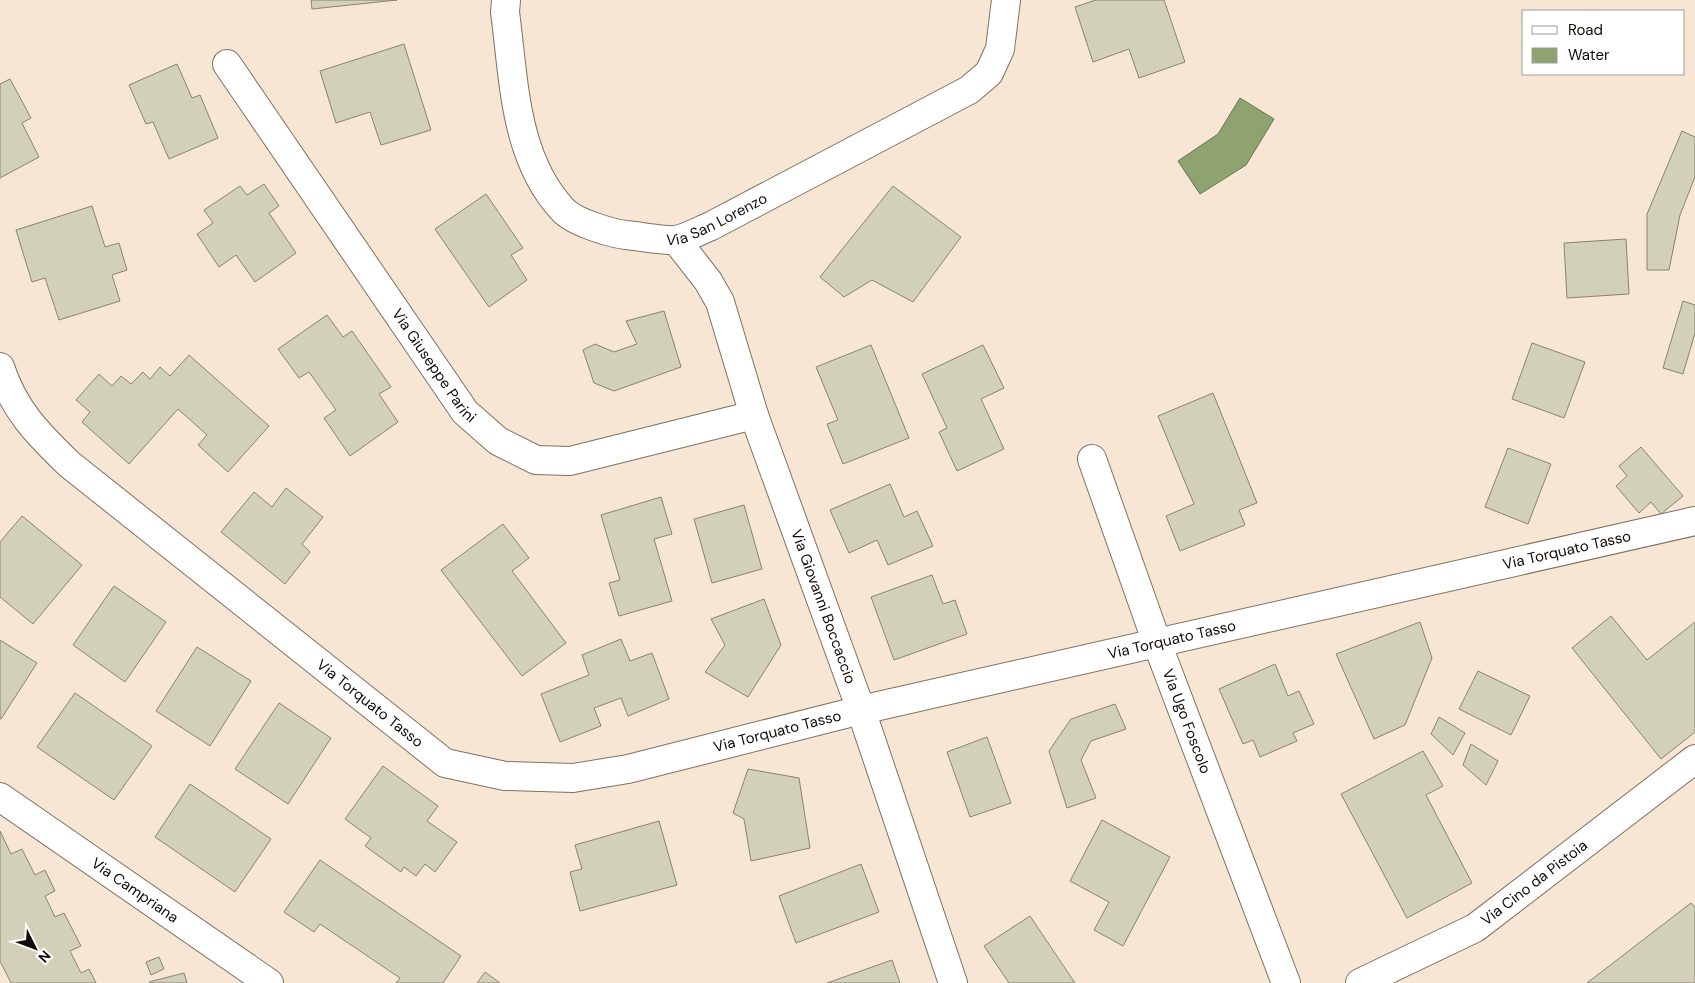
<svg xmlns="http://www.w3.org/2000/svg" width="1695" height="983" viewBox="0 0 1695 983" font-family="'DM Sans',sans-serif">
<style>
.water{fill:#8fa370;stroke:#697550}
.building{fill:#d3d0b9;stroke:#888470}
.lines{fill:none;stroke-linecap:round;stroke-linejoin:round}
.minor-casing{stroke:#7f7261;stroke-width:30}
.minor{stroke:#fff;stroke-width:28}
.labels{text-anchor:middle;dominant-baseline:central;stroke-width:4;stroke-linejoin:round;paint-order:stroke}
.street-label{font-size:15px;fill:#100b06;stroke:#fff}
</style>
<rect width="100%" height="100%" fill="#f6e6d3"/>
<path class="water" d="M1240 98 1274 119 1246 165 1200 194 1178 161 1218 134Z"/>
<path class="building" d="M311 0H397L312 9Z
M1096 0H1164L1185 62 1139 78 1129 49 1093 62 1075 7Z
M404 44 431 130 381 145 370 112 336 123 320 71Z
M177 64 192 98 200 95 218 138 169 159 153 122 146 124 129 85Z
M10 79 31 118 22 123 39 157 0 178V84Z
M1682 131 1695 137V177L1680 215 1669 270H1647V214Z
M264 184 279 206 269 213 296 253 255 282 236 255 219 267 197 234 213 223 204 210 240 186 247 195Z
M893 186 961 237 913 302 872 280 844 297 820 277Z
M486 194 523 248 511 255 527 280 489 307 435 229Z
M92 206 105 247 119 243 127 270 112 275 120 301 59 320 45 278 32 282 16 230Z
M1626 239 1629 294 1567 298 1564 243Z
M1683 301 1695 305V333L1683 374 1663 368Z
M664 311 681 367 614 391 594 383 583 350 595 344 614 352 637 344 626 321Z
M327 315 343 337 352 331 391 387 379 394 398 422 350 456 324 418 336 410 309 372 299 378 278 349Z
M1532 343 1585 362 1564 418 1512 399Z
M871 345 909 438 843 464 827 424 838 420 816 367Z
M983 345 1004 388 981 399 1004 449 957 471 939 432 947 428 922 374Z
M189 355 269 426 228 472 198 445 207 435 178 409 129 464 82 422 90 412 76 400 99 374 112 386 121 376 131 384 143 372 150 379 160 367 170 376Z
M1213 393 1257 503 1239 510 1245 525 1180 551 1166 516 1194 504 1158 416Z
M1641 447 1683 496 1661 514 1651 502 1639 513 1616 486 1627 476 1619 466Z
M1508 448 1551 464 1528 524 1485 507Z
M890 484 904 517 917 511 933 546 888 565 877 540 849 553 830 510Z
M286 488 323 517 302 544 310 552 285 584 221 532 254 492 272 507Z
M661 497 672 534 654 539 672 601 619 616 609 583 620 580 601 515Z
M744 505 762 569 712 583 694 519Z
M22 516 82 565 33 624 0 597V542Z
M503 524 529 558 512 571 566 643 522 676 441 570Z
M932 575 943 604 955 600 967 634 894 660 871 597Z
M114 586 166 622 125 682 73 645Z
M764 599 781 645 748 697 705 672 725 645 711 619Z
M1611 616 1647 660 1695 622V732L1661 759 1572 648Z
M1420 622 1432 658 1405 725 1374 739 1336 654Z
M621 639 630 661 652 653 669 699 628 716 621 698 594 708 601 726 560 742 541 694 589 675 582 655Z
M0 640 37 663 1 719H0Z
M197 647 251 681 210 746 156 711Z
M1275 664 1288 696 1299 691 1314 724 1293 733 1297 741 1260 757 1253 740 1243 744 1219 689Z
M1478 671 1530 696 1511 735 1459 709Z
M75 693 152 746 114 800 37 747Z
M279 703 331 738 288 804 235 769Z
M1115 704 1126 729 1091 741 1081 760 1096 798 1067 808 1049 751 1071 719Z
M1439 717 1465 733 1453 755 1431 734Z
M987 737 1011 803 970 817 947 752Z
M1471 744 1498 761 1486 785 1463 765Z
M1423 751 1443 786 1426 795 1472 883 1407 918 1341 794Z
M383 766 438 806 427 821 457 842 435 872 425 864 416 876 404 867 401 872 365 846 371 838 345 819Z
M748 769 799 778 810 848 751 861 744 819 733 813Z
M190 784 271 839 235 892 155 837Z
M1102 820 1170 857 1123 946 1094 930 1109 902 1070 881Z
M659 821 677 885 580 911 570 872 582 869 575 845Z
M0 831 11 854 22 849 35 875 45 870 55 891 45 896 55 917 64 913 81 946 70 951 81 973 89 969 96 983H11L0 961Z
M320 860 461 956 443 983H396L400 978 320 924 314 932 284 912Z
M861 864 879 912 796 943 779 896Z
M1691 903 1695 907V983H1587Z
M1030 916 1075 983H1009L984 946Z
M159 957 164 969 151 975 146 962Z
M892 960 900 983H827Z
M485 972 500 983H477Z
M184 973 187 983H150L149 982Z"/>
<g class="lines">
<defs>
<g id="minor">
<path id="s1" d="M506 0 505 12C514 79 514 158 563 210 574 222 610 233 626 235 638 236 665 241 675 240 685 239 701 230 711 226L969 90 989 73 1000 49 1006 0"/>
<path id="s2" d="M227 64 465 412 498 441 536 460 570 461 754 415"/>
<path id="s3" d="M676 240 708 281 720 302 754 415 861 710 953 983"/>
<path id="s4" d="M0 367C14 410 37 433 69 464L445 763 505 776 573 778 628 769 861 710 1695 521"/>
<path id="s5" d="M1092 459 1157 643 1286 983"/>
<path id="s6" d="M0 797 269 983"/>
<path id="s7" d="M1360 983 1475 928 1695 759"/>
</g>
</defs>
<use href="#minor" class="minor-casing"/>
<use href="#minor" class="minor"/>
</g>
<g class="labels">
<g class="street-label">
<text stroke="none"><textPath href="#s1" startOffset="386">Via San Lorenzo</textPath></text>
<text stroke="none"><textPath href="#s2" startOffset="366">Via Giuseppe Parini</textPath></text>
<text stroke="none"><textPath href="#s4" startOffset="1750">Via Torquato Tasso</textPath></text>
<text stroke="none"><textPath href="#s3" startOffset="398">Via Giovanni Boccaccio</textPath></text>
<text stroke="none"><textPath href="#s4" startOffset="1345">Via Torquato Tasso</textPath></text>
<text stroke="none"><textPath href="#s4" startOffset="505">Via Torquato Tasso</textPath></text>
<text stroke="none"><textPath href="#s5" startOffset="279">Via Ugo Foscolo</textPath></text>
<text stroke="none"><textPath href="#s4" startOffset="940">Via Torquato Tasso</textPath></text>
<text stroke="none"><textPath href="#s7" startOffset="202">Via Cino da Pistoia</textPath></text>
<text stroke="none"><textPath href="#s6" startOffset="164">Via Campriana</textPath></text>
</g>
</g>
<rect x="1522" y="10" width="162" height="65" fill="#ffffff" stroke="#9f9d9b"/>
<rect x="1532" y="26" width="25" height="8" fill="#ffffff" stroke="#9f9d9b"/>
<text x="1568" y="35" font-size="15" fill="#100b06">Road</text>
<rect x="1532" y="48" width="25" height="15" fill="#8fa370" stroke="#9f9d9b"/>
<text x="1568" y="60" font-size="15" fill="#100b06">Water</text>
<g transform="translate(35 948) rotate(132)" stroke="#ffffff" stroke-width="4" paint-order="stroke">
<path d="M0-4L9 19L0 12L-9 19Z" fill="#100b06"/>
<text y="-8" font-size="14" font-weight="bold" text-anchor="middle" fill="#100b06">N</text>
</g>
</svg>
